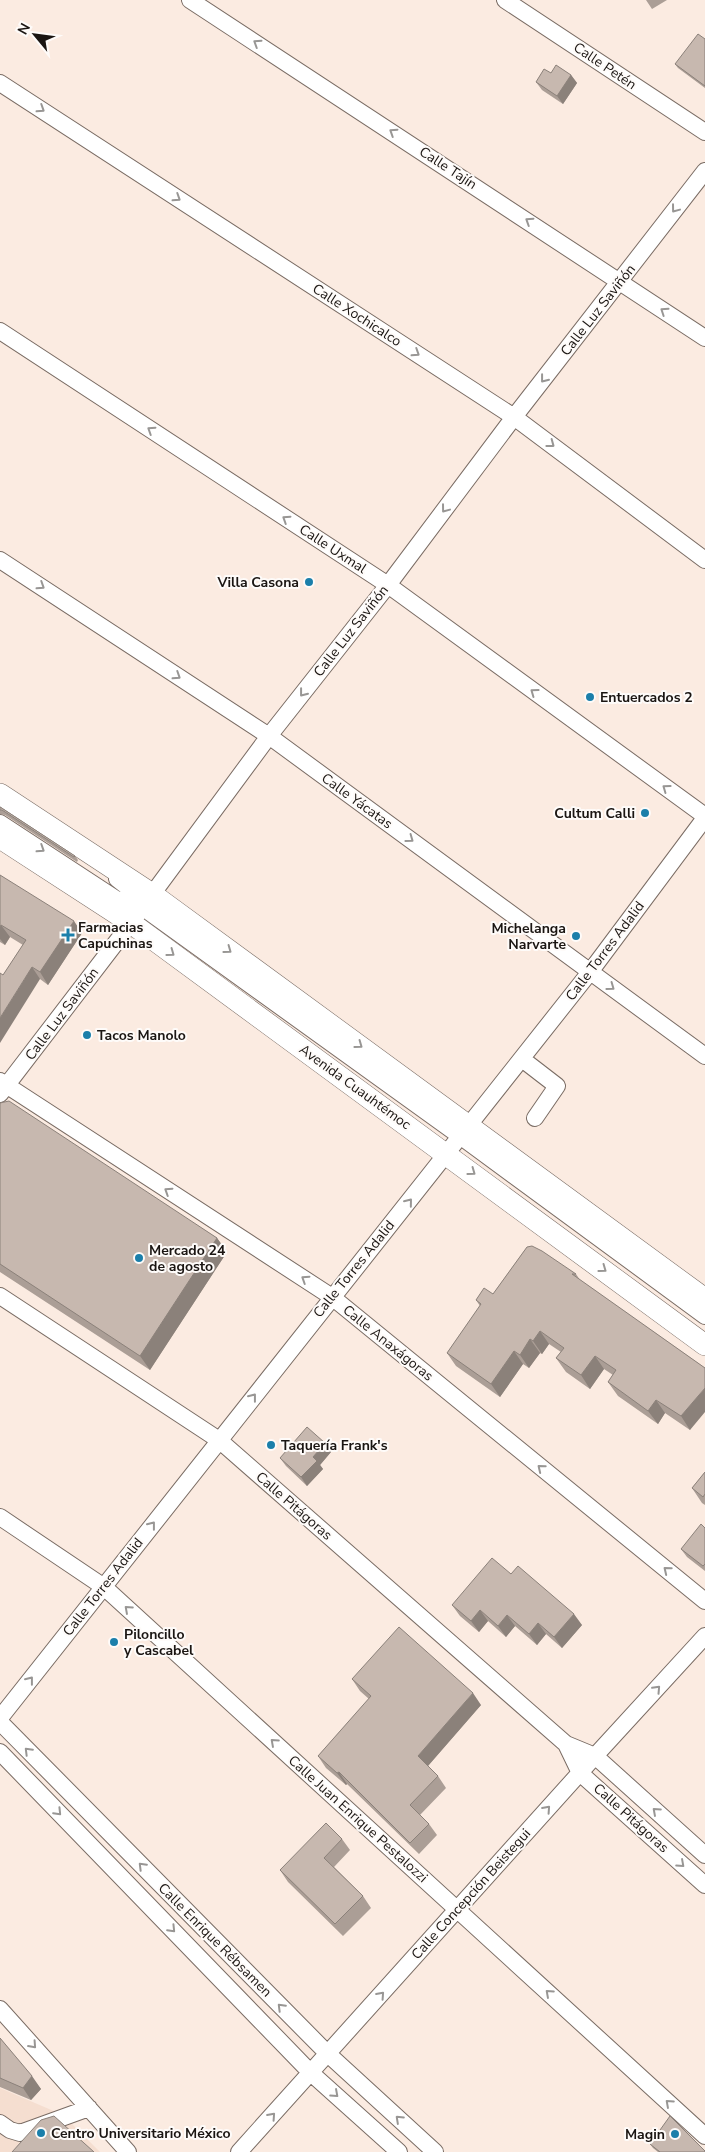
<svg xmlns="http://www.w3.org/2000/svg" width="705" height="2152" viewBox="0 0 705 2152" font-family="'Nunito Sans',sans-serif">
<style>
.built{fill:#f5ded0}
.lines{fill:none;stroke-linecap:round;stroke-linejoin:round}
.minor-casing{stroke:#7a6c64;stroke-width:18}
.major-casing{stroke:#7a6c64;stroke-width:22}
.minor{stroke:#fff;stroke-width:16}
.major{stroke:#fff;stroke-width:21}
.wall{fill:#ab9e96}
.shaded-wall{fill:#8b817a}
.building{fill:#c7b8af;stroke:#8b817a}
.oneway{stroke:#989694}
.poi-dot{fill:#1b7faa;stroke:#fefbf9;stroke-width:2}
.labels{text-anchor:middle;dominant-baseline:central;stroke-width:4;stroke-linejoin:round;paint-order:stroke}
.street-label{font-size:14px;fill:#1a1512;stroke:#fefbf9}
.poi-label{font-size:14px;font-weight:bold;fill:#1a1512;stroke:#fefbf9;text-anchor:start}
</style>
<rect width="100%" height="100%" fill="#fbebe1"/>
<path class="built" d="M0 2088 63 2115 100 2152H0Z"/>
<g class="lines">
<defs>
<path id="minor" d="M190 0 705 338
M505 0 705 132
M0 83 514 417 705 560
M0 331 388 585 705 816
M0 560 269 736 705 1056
M0 823 116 899 142 907
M117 879 126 886 142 907 460 1136 705 1316
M522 1059 557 1086 535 1118
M0 1081 332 1297 705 1601
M0 1094 131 923 269 736 388 585 514 417 705 171
M0 1296 219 1440 566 1744 595 1756 705 1855
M0 1517 104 1587 705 2136
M0 1718 590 972 705 818
M0 1722 328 2054 435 2152
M566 1744 580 1773 705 1885
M0 1752 311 2073 399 2152
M0 2009 128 2152
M0 2123 10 2130 20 2133 89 2108
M239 2152 595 1756 705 1636"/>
<path id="major" d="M0 794 152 894 705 1299
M0 838 131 923 705 1345"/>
</defs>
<use href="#minor" class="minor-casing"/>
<use href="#major" class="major-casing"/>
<use href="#minor" class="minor"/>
<use href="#major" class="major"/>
</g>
<path class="wall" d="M646 0H667L652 9Z
M705 39V88L678 68 675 64Z
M571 75 577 83 563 104 542 90 536 82Z
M0 807 75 856 78 860 77 862 5 815 0 814Z
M0 875 82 933 48 985 40 979 3 975 23 945 10 937 5 945 0 942Z
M0 1103 217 1238 227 1252 150 1370 0 1272Z
M527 1247 576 1274 580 1280 705 1368 690 1430 665 1413 658 1424 618 1396 608 1382 613 1375 604 1369 590 1389 566 1372 556 1358 561 1352 549 1344 542 1354 540 1353 529 1368 523 1364 500 1397 456 1366 447 1353 480 1306 476 1300 493 1294Z
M331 1452 320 1465 323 1469 307 1486 286 1466 280 1458Z
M705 1472V1505L702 1503 692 1488Z
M705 1528V1571L687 1557 681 1549Z
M511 1574 582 1625 562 1648 546 1634 537 1645 515 1626 506 1637 488 1621 479 1632 460 1616 452 1605Z
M352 1679 481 1705 428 1766 438 1776 446 1788 420 1815 429 1824 437 1835 419 1854 347 1784 346 1785 326 1768 318 1756 369 1699 360 1691Z
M342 1839 350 1850 334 1867 363 1896 371 1908 343 1936 288 1882 280 1870Z
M0 2038 41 2089 31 2100 0 2087Z
M650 2144 705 2152H658L653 2148Z"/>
<path class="shaded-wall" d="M571 75 577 83 563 104 557 96Z
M74 921 82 933 48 985 40 972Z
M1 925 10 937 5 945 0 939V927Z
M32 967 40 979 0 1043V1018Z
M217 1238 227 1252 150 1370 140 1356Z
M540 1331 549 1344 542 1354 533 1341Z
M530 1339 540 1353 529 1368 520 1355Z
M514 1351 523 1364 500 1397 491 1384Z
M595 1356 604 1369 590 1389 581 1375Z
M705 1388V1412L690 1430 681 1416Z
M656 1400 665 1413 658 1424 648 1411Z
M325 1443 331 1452 320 1465 323 1469 307 1486 301 1477 313 1457Z
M480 1610 488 1621 479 1632 471 1621Z
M574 1614 582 1625 562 1648 554 1637Z
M507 1615 515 1626 506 1637 498 1626Z
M538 1623 546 1634 537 1645 529 1634Z
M473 1693 481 1705 427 1767 418 1756Z
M339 1772 347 1784 346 1785 337 1773Z
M32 2076 41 2089 31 2100 23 2088Z"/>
<path class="building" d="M698 34 705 39V86L675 64Z
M556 65 571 75 557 96 536 82 544 69 551 73Z
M0 807 75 856 74 857 2 810H0Z
M0 875 74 921 40 972 32 967 0 1018V973L3 975 26 940 1 925 0 927Z
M9 1101 217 1238 140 1356 0 1264V1103Z
M532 1246 542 1251 576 1274H572L705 1368V1388L681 1416 656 1400 648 1411 608 1382 616 1370 595 1356 581 1375 556 1358 564 1348 540 1331 533 1341 530 1339 520 1355 514 1351 491 1384 447 1353 481 1304 476 1300 484 1288 493 1294 527 1247Z
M307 1427 325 1443 313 1457 317 1461 301 1477 280 1458Z
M705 1472V1494L703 1497 692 1488Z
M701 1524 705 1528V1564L703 1566 681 1549Z
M492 1558 511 1574 518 1566 574 1614 554 1637 538 1623 529 1634 507 1615 498 1626 480 1610 471 1621 452 1605Z
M399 1627 473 1693 418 1756 438 1776 410 1805 429 1824 410 1843 339 1772 337 1773 318 1756 371 1696 352 1679Z
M326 1823 342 1839 324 1858 363 1896 335 1924 280 1870Z
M0 2038 32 2076 23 2088 0 2078Z
M54 2116 94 2152H12L41 2120Z
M670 2116 705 2151V2152H660L650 2144Z"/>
<defs><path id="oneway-chevron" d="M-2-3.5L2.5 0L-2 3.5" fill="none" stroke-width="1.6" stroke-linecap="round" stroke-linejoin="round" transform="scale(1.25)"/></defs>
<g class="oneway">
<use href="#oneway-chevron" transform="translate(257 43) rotate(-147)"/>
<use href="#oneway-chevron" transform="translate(41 109) rotate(33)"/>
<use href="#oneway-chevron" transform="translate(393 132) rotate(-147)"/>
<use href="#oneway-chevron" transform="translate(177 198) rotate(33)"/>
<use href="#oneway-chevron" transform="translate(675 209) rotate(127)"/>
<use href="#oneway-chevron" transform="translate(529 221) rotate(-147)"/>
<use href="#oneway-chevron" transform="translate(664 311) rotate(-146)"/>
<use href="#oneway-chevron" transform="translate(416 353) rotate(33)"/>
<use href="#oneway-chevron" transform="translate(544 379) rotate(128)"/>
<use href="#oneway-chevron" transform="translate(151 430) rotate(-147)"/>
<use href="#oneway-chevron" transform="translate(551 444) rotate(37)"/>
<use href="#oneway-chevron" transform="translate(445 509) rotate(127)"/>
<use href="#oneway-chevron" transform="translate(286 519) rotate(-147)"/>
<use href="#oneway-chevron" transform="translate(41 586) rotate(33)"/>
<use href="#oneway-chevron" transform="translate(177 676) rotate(33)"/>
<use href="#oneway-chevron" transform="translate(534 692) rotate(-144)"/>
<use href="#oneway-chevron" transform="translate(303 693) rotate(128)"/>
<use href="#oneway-chevron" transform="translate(666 788) rotate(-144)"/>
<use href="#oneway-chevron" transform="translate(410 839) rotate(36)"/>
<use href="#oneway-chevron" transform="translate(41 849) rotate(33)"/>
<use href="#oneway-chevron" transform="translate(228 950) rotate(36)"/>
<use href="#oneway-chevron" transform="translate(171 953) rotate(36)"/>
<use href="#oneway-chevron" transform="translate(611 987) rotate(36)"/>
<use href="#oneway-chevron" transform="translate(359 1045) rotate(36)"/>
<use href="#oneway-chevron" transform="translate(472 1172) rotate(36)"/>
<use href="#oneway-chevron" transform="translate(168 1191) rotate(-147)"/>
<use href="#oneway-chevron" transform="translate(409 1202) rotate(-51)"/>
<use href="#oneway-chevron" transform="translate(603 1269) rotate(36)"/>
<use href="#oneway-chevron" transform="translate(305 1279) rotate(-147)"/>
<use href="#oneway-chevron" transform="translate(253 1397) rotate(-52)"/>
<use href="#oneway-chevron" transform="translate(541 1468) rotate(-141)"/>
<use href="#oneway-chevron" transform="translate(152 1525) rotate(-52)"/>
<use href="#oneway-chevron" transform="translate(667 1570) rotate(-141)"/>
<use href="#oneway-chevron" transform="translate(128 1609) rotate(-138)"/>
<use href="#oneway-chevron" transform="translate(30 1680) rotate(-52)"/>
<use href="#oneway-chevron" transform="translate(657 1689) rotate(-47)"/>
<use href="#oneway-chevron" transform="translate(274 1742) rotate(-138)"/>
<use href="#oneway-chevron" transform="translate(28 1751) rotate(-135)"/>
<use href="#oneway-chevron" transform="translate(547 1809) rotate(-48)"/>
<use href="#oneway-chevron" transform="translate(656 1811) rotate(-138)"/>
<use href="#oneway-chevron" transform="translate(58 1812) rotate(46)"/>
<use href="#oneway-chevron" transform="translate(681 1864) rotate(42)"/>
<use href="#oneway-chevron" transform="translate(142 1866) rotate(-135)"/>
<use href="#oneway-chevron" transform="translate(172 1929) rotate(46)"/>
<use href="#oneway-chevron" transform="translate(549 1993) rotate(-138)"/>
<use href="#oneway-chevron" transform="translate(381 1995) rotate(-48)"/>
<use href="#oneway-chevron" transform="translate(281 2007) rotate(-135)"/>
<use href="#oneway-chevron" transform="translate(33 2045) rotate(48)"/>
<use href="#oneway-chevron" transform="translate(335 2094) rotate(42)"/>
<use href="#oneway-chevron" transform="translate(669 2103) rotate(-138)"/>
<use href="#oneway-chevron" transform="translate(272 2116) rotate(-48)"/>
<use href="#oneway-chevron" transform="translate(399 2119) rotate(-137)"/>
</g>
<g class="poi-dot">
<circle cx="309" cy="582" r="5"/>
<circle cx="590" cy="697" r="5"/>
<circle cx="645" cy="813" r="5"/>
<path d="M65.5 927.5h5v5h5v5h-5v5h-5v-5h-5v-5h5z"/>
<circle cx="576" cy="936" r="5"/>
<circle cx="87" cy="1035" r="5"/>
<circle cx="139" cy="1258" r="5"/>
<circle cx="271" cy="1445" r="5"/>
<circle cx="114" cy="1642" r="5"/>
<circle cx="41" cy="2133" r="5"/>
<circle cx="675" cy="2134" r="5"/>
</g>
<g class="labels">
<g class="street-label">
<text transform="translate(605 66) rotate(34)">Calle Petén</text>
<text transform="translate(448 168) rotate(33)">Calle Tajín</text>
<text transform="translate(598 310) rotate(-52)">Calle Luz Saviñón</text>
<text transform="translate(357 315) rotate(33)">Calle Xochicalco</text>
<text transform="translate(333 549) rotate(33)">Calle Uxmal</text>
<text transform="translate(351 631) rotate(-52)">Calle Luz Saviñón</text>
<text transform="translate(357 801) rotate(36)">Calle Yácatas</text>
<text transform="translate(605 951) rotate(-53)">Calle Torres Adalid</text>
<text transform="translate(62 1014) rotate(-53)">Calle Luz Saviñón</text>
<text transform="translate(355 1087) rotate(36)">Avenida Cuauhtémoc</text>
<text transform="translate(354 1269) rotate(-51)">Calle Torres Adalid</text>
<text transform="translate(388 1343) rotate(39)">Calle Anaxágoras</text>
<text transform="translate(294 1506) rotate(41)">Calle Pitágoras</text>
<text transform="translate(103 1587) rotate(-52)">Calle Torres Adalid</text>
<text transform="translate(631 1818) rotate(42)">Calle Pitágoras</text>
<text transform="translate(358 1819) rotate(42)">Calle Juan Enrique Pestalozzi</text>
<text transform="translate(471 1894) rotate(-48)">Calle Concepción Beistegui</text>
<text transform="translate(215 1940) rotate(45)">Calle Enrique Rébsamen</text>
</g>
<g class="poi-label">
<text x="299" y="582" text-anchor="end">Villa Casona</text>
<text x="600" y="697">Entuercados 2</text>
<text x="635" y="813" text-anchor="end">Cultum Calli</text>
<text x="78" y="927">Farmacias<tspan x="78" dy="16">Capuchinas</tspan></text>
<text x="566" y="928" text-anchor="end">Michelanga<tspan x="566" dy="16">Narvarte</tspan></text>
<text x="97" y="1035">Tacos Manolo</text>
<text x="149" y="1250">Mercado 24<tspan x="149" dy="16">de agosto</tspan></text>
<text x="281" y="1445">Taquería Frank's</text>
<text x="124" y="1634">Piloncillo<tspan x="124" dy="16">y Cascabel</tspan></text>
<text x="51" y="2133">Centro Universitario México</text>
<text x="665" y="2134" text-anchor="end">Magin</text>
</g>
</g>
<g transform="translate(35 35) rotate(299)" stroke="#fefbf9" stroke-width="4" paint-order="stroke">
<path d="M0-4L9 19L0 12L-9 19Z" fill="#1a1512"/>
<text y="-8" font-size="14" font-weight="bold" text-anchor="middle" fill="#1a1512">N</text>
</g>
</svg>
